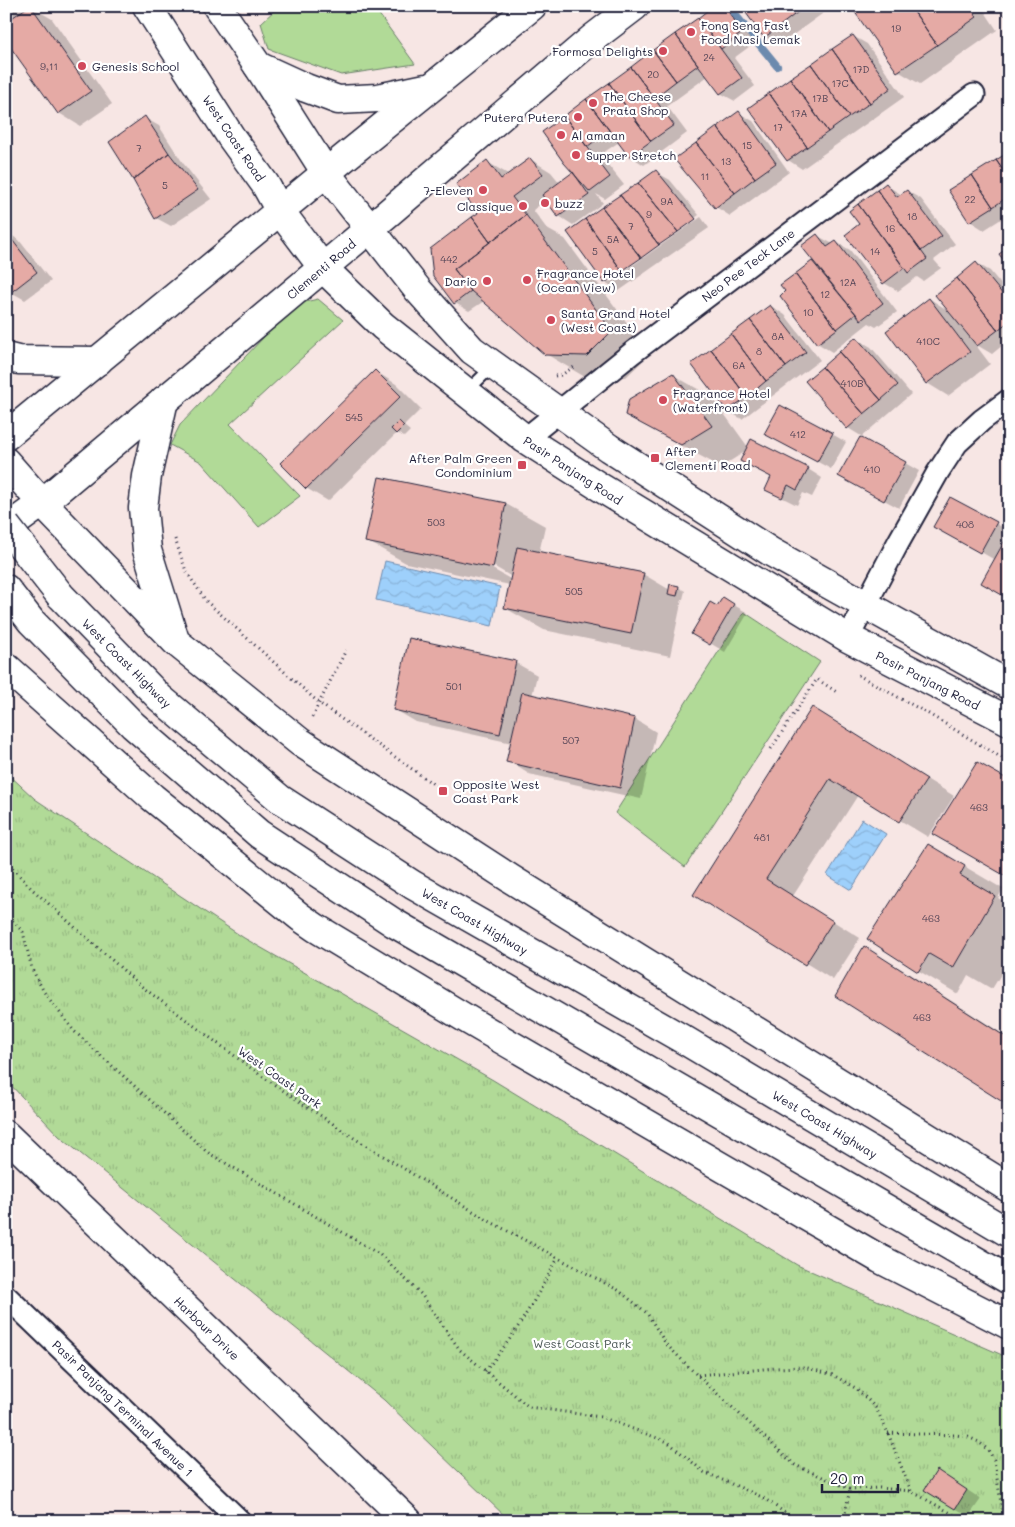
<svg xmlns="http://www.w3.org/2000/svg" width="1015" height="1527" viewBox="0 0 1015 1527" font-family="Mali,sans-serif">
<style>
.grass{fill:#b1da97;stroke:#6a7e69}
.park{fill:url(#park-tufts);stroke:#6a7e69}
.water{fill:url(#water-waves);stroke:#6c8aae}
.shadow{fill:#0003;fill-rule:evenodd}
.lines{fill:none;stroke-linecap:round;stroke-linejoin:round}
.stream{stroke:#6c8aae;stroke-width:8}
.building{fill:#e5aaa5;stroke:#22223b}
.service-casing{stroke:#22223b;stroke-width:14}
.minor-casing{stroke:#22223b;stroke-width:25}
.secondary-casing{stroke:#22223b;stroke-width:31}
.primary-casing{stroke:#22223b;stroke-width:31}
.trunk-casing{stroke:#22223b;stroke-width:31}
.path{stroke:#22223b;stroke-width:3;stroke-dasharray:1 4;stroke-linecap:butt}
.service{stroke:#fff;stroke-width:10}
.minor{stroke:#fff;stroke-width:21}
.secondary{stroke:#fff;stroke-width:28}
.primary{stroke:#fff;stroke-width:28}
.trunk{stroke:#fff;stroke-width:28}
.trunk-bridge-casing{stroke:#22223b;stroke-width:31;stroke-linecap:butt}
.trunk-bridge{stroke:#fff;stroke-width:28}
.poi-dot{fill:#d1495b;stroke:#fff;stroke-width:2}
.labels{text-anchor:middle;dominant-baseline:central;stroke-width:4.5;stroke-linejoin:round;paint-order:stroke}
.number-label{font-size:10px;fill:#534456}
.poi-label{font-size:12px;fill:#22223b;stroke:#fff;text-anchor:start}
.street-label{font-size:12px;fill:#22223b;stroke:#fff}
.park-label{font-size:12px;fill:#4d5957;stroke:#fff}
</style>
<defs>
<pattern id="park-tufts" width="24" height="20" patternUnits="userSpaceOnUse" patternTransform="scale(1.25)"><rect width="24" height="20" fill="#b1da97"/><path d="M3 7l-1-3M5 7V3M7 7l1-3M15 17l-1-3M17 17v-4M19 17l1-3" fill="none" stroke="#98bb83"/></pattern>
<pattern id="water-waves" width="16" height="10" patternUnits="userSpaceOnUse" patternTransform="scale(1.25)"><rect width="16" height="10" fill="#9ed0fb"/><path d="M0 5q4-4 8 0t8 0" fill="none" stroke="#88b2d8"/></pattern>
</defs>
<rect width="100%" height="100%" fill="#f7e6e4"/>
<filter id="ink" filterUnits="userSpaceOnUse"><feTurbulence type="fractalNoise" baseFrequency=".02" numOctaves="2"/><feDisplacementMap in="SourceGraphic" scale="10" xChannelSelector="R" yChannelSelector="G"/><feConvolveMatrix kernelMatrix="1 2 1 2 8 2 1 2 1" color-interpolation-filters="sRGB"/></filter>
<g filter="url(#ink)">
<path class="grass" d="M279 6H373L415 64 341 75 269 49 261 23Z
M318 299 343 320 230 424 300 496 259 527 201 462 170 445 180 425 285 315 305 302Z
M744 612 820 662 685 867 615 813Z"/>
<path class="park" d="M6 772 35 799 244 938 493 1080 797 1265 1009 1358V1521H510L384 1400 59 1136 6 1080Z"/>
<path class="water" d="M385 561 500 587 492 626 376 600Z
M862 819 886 834 851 890 827 875Z"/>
<path class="shadow" d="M6 6H38L35 9 52 19 112 104 80 126 59 113 10 21 6 19Z
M715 6H726L734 11 757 41 734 58 755 86 735 101 720 93 708 76 667 106 687 133 644 165 630 156 619 142 600 155 624 185 605 199 596 194 603 203 573 225 559 216 546 200 533 210 547 229 565 239 650 354 626 377H585L546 354 484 301 469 311 455 303 480 213 487 162 508 174 530 159 551 172 560 183 574 172 543 132Z
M742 6H833L779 45 765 37Z
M864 6H981L997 30 920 84 898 71 856 12Z
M853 36 867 44 904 97 802 169 788 160 750 108Z
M739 113 753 121 789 172 730 216 716 207Z
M145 118 159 126 183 163 211 199 171 226 156 218Z
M1009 153V214L984 230 970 221Z
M656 172 670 180 699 215 609 279V282L701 217 709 228 619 291 605 282 569 232Z
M886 185 902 195 907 191 921 199 955 244 934 260 941 268 923 281 917 277 898 291 884 283 861 224 851 211Z
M6 232 19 240 51 281 25 300 11 292Z
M818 236 833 244 836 242 850 250 897 312 876 327 869 323 832 352 817 343 782 285 814 261Z
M976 263 990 271 1009 294V340L992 354 975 344 990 364 948 396 927 383 930 299 949 311Z
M771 306 785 315 820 360 742 419 727 411Z
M857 339 871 347 911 394 860 438 861 436 848 428 807 381Z
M375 371 396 384 421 409 404 426 410 431 404 437 397 433 328 501 306 488Z
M673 375 712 397 748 447 808 469 822 478 812 497 803 493 797 505 781 497 772 477 746 451 721 467 665 437Z
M832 434 846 442 831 469 780 442Z
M905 463 919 471 899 508 854 484Z
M380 478 506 504 545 526 539 553 643 574 670 590 678 587 685 591 683 599H682L670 656 544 630 505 608 510 585 406 563 367 541ZM488 563 512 577V580L487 566Z
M951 498 1009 531V598L995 560 935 526Z
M723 599 748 613 725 652 693 633 718 608Z
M410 639 516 663 537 675 532 696 635 719 656 732 641 799 529 774 508 761 512 743 416 722 394 709Z
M813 709 954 796 928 837 858 795 793 896 860 938 833 980 695 894Z
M928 845 1003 889 998 898 1009 905V961L992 989 968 975 958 994 919 971 869 939Z
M865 948 903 970 1009 1038V1105Z
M952 1480 981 1499 969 1516 955 1508Z"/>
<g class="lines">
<path class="stream" d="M728 6 777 66
M1006 6 1009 10"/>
</g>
<path class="building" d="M29 6H31L91 91 58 114 6 41V22Z
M713 6H724L743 32 721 49 698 18Z
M741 6H788L794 15 764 38Z
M788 6H807L794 15Z
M861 6H910L937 45 897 72 854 11Z
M910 6H969L977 17 937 45Z
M698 18 742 78 720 94 675 34Z
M675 34 698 65 676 81 653 50Z
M853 35 891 88 870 103 832 49Z
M832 49 870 103 849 117 811 64Z
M653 50 676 81 654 98 631 67Z
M811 64 849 117 828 132 790 78Z
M631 67 674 125 651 141 609 83Z
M790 78 828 132 807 147 769 93Z
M609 83 651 141 629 157 586 99Z
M769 93 807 147 787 161 748 108Z
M586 99 609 130 587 147 564 116Z
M739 111 776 163 755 178 717 127Z
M145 116 169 153 133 180 109 142Z
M564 116 610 177 590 192 564 163 542 132Z
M717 127 755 178 735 193 696 143Z
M696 143 735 193 715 208 674 159Z
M1009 152V179L996 160Z
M169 153 198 190 155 219 133 180Z
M530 158 543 174 512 197 526 215 490 242 472 217 478 213 456 184 487 160 501 179Z
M996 160 1009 179V196L993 207 972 175Z
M656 170 696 219 678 232 638 183Z
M573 172 589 195 558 217 542 195Z
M972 175 993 207 969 222 948 190Z
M638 183 678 232 659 245 620 195Z
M886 183 897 197 907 190 942 236 921 251 877 190Z
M877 190 927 259 908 273 858 204Z
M620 195 659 245 641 258 602 207Z
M858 204 904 268 883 284 845 235 859 224 849 211Z
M602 207 641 258 622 271 585 219Z
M526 215 612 331 587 356 545 355 471 291 454 269Z
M472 217 490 242 454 269 471 291 454 304 433 276 430 249Z
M585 219 622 271 604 283 567 232Z
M6 232 37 272 10 293 6 288Z
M817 234 827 247 836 241 883 303 861 320 801 246Z
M1009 247V268L999 254Z
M812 261 856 314 837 329 795 274Z
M976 262 1009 302V321L998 330 957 278Z
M795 274 837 329 817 344 780 296 785 291 780 285Z
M957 278 998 330 977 346 935 295Z
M929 298 970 352 926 384 886 331Z
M770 305 806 352 786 367 750 320Z
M750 320 786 367 766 381 731 334Z
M731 334 766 381 747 397 711 349Z
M856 337 898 385 881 400 839 352Z
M711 349 747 397 727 411 691 364Z
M839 352 881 400 864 414 822 367Z
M822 367 864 414 847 429 805 381Z
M375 370 401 396 306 489 280 463Z
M673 373 712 426 681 445 625 415 629 399Z
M780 405 833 433 817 462 764 434Z
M399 421 404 426 396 434 391 429Z
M860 437 906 462 884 501 838 476Z
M751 439 809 468 797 490 788 485 782 498 765 490 771 477 740 461Z
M379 477 506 503 493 568 365 542Z
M950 497 997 522 980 553 933 527Z
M1009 533V599L981 583Z
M517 547 644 573 631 634 504 608Z
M670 584 679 586 677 596 668 594Z
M723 597 734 604 710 645 691 634 710 602 717 606Z
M409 638 516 661 500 734 393 710Z
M522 692 635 718 620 788 506 762Z
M812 707 927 779 899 822 830 779 766 879 833 921 805 965 693 895Z
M977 762 1009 780V878L932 834Z
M928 844 965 866 960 875 995 896 953 968 929 954 918 972 867 939Z
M864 946 1009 1039V1106L835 996Z
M937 1470 967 1490 955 1509 924 1490Z"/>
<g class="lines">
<defs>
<path id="service" d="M466 392 493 366"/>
<path id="minor" d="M525 439 632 353 974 95
M848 638 898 543 938 472 957 443 982 420 1009 400
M6 1296 240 1521"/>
<path id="secondary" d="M147 6 231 137 265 184 280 211 323 268 383 326 525 439 603 489 848 638 1009 721
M217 6 258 66 326 173 418 290 472 350 609 448 771 552 1009 685
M6 1135 408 1521"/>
<path id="primary" d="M258 66 306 88 338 100 378 98 426 88
M6 436 344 158 532 6
M6 529 42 503 387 214 593 38 635 6"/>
<path id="trunk" d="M6 357 18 360 98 361
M164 400 147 476 143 508 147 550 174 637
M6 462 42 503 176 642 300 742 511 879 1009 1188
M6 589 31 621 133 725 259 834 394 923 1009 1280
M60 595 160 698 280 799 413 885 686 1041 1009 1233
M6 667 152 797 300 917 316 928 470 1021 880 1259 1009 1325"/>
</defs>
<use href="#service" class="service-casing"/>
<use href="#minor" class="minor-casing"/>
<use href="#secondary" class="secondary-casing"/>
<use href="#primary" class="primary-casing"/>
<use href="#trunk" class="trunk-casing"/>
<path class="path" d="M1000 6 1009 20
M555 376 561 375 574 367
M175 539 186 571 206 601 319 703 443 791
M858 675 927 713 1009 762
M312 717 346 650
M771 749 817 679 838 693
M6 861 32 889 141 986 263 1077 354 1138 489 1221 618 1290 647 1313 666 1344 697 1375 795 1465 850 1489 880 1488 911 1491 965 1521
M6 913 23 932 32 969 44 992 74 1031 207 1152 379 1254 421 1294 460 1350 529 1407 601 1417 668 1442 704 1472 762 1497 797 1521
M485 1371C515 1336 536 1298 558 1258
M698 1375 775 1368 804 1367 833 1375 857 1389 876 1408 888 1433 911 1491
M888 1433 956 1435 968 1437 979 1442 988 1450 994 1460 1004 1521
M841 1521 845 1514 850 1489"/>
<use href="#service" class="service"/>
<use href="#minor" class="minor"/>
<use href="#secondary" class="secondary"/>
<use href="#primary" class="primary"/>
<use href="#trunk" class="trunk"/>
<defs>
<path id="trunk-bridge" d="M6 526 60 595"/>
</defs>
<use href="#trunk-bridge" class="trunk-bridge-casing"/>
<use href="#trunk-bridge" class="trunk-bridge"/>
</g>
</g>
<g class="poi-dot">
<circle cx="691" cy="32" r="5"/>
<circle cx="663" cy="51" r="5"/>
<circle cx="82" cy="66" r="5"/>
<circle cx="593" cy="103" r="5"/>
<circle cx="578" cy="117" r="5"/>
<circle cx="561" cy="135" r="5"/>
<circle cx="576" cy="155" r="5"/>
<circle cx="483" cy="190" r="5"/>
<circle cx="545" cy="203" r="5"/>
<circle cx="523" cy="206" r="5"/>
<circle cx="527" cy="280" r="5"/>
<circle cx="487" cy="281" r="5"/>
<circle cx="551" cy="320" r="5"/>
<circle cx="663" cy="400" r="5"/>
<rect x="650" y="453" width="10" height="10" rx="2.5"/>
<rect x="517" y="460" width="10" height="10" rx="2.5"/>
<rect x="438" y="786" width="10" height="10" rx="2.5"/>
</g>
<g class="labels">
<g class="number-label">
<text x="896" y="28">19</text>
<text x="709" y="57">24</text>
<text x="49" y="66">9,11</text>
<text x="861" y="69">17D</text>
<text x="653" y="74">20</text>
<text x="840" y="83">17C</text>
<text x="820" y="98">17B</text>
<text x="799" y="113">17A</text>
<text x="778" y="127">17</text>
<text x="747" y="145">15</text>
<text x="139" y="148">7</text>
<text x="726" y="161">13</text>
<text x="705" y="176">11</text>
<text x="165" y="185">5</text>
<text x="970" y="199">22</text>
<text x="667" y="201">9A</text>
<text x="649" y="214">9</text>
<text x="912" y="216">18</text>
<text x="631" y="226">7</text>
<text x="890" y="228">16</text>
<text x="613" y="239">5A</text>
<text x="595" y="251">5</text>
<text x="875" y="251">14</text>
<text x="449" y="259">442</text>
<text x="848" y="282">12A</text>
<text x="825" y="294">12</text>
<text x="808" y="312">10</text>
<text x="778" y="336">8A</text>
<text x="928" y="341">410C</text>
<text x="759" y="351">8</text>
<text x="739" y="365">6A</text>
<text x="852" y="383">410B</text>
<text x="354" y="417">545</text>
<text x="798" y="434">412</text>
<text x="872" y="469">410</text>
<text x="436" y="522">503</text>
<text x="965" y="524">408</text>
<text x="574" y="591">505</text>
<text x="454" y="686">501</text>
<text x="571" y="740">507</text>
<text x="979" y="807">463</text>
<text x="762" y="837">481</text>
<text x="931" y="918">463</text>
<text x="922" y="1017">463</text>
</g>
<g class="poi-label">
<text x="701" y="25">Fong Seng Fast<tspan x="701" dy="14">Food Nasi Lemak</tspan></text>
<text x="653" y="51" text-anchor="end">Formosa Delights</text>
<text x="92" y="66">Genesis School</text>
<text x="603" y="96">The Cheese<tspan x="603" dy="14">Prata Shop</tspan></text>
<text x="568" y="117" text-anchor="end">Putera Putera</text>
<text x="571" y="135">Al amaan</text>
<text x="586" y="155">Supper Stretch</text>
<text x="473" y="190" text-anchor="end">7-Eleven</text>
<text x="555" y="203">buzz</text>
<text x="513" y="206" text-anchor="end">Classique</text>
<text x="537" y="273">Fragrance Hotel<tspan x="537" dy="14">(Ocean View)</tspan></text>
<text x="477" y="281" text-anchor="end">Dario</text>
<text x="561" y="313">Santa Grand Hotel<tspan x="561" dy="14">(West Coast)</tspan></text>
<text x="673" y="393">Fragrance Hotel<tspan x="673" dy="14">(Waterfront)</tspan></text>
<text x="665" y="451">After<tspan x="665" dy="14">Clementi Road</tspan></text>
<text x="512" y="458" text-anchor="end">After Palm Green<tspan x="512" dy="14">Condominium</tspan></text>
<text x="453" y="784">Opposite West<tspan x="453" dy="14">Coast Park</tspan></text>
</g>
<g class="street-label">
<text transform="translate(234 138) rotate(56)">West Coast Road</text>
<text transform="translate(748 265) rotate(-37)">Neo Pee Teck Lane</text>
<text transform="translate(321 269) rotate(-40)">Clementi Road</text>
<text transform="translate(573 470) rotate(33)">Pasir Panjang Road</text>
<text transform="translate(127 663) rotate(45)">West Coast Highway</text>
<text transform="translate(928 680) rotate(27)">Pasir Panjang Road</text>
<text transform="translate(475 921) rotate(30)">West Coast Highway</text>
<text transform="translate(280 1077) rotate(35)">West Coast Park</text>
<text transform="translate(825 1124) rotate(31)">West Coast Highway</text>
<text transform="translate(207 1328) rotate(44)">Harbour Drive</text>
<text transform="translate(123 1408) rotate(44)">Pasir Panjang Terminal Avenue 1</text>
</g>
<g class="park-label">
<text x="582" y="1343">West Coast Park</text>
</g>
</g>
<rect width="1015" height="1527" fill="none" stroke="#fff" stroke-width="25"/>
<rect x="12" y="12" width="990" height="1502" fill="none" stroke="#22223b" stroke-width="2" filter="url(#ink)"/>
<path d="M822 1484v8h76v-8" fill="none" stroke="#22223b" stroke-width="2.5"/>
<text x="830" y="1484" font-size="15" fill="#22223b" stroke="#ffffff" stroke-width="4" paint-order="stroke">20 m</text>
</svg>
